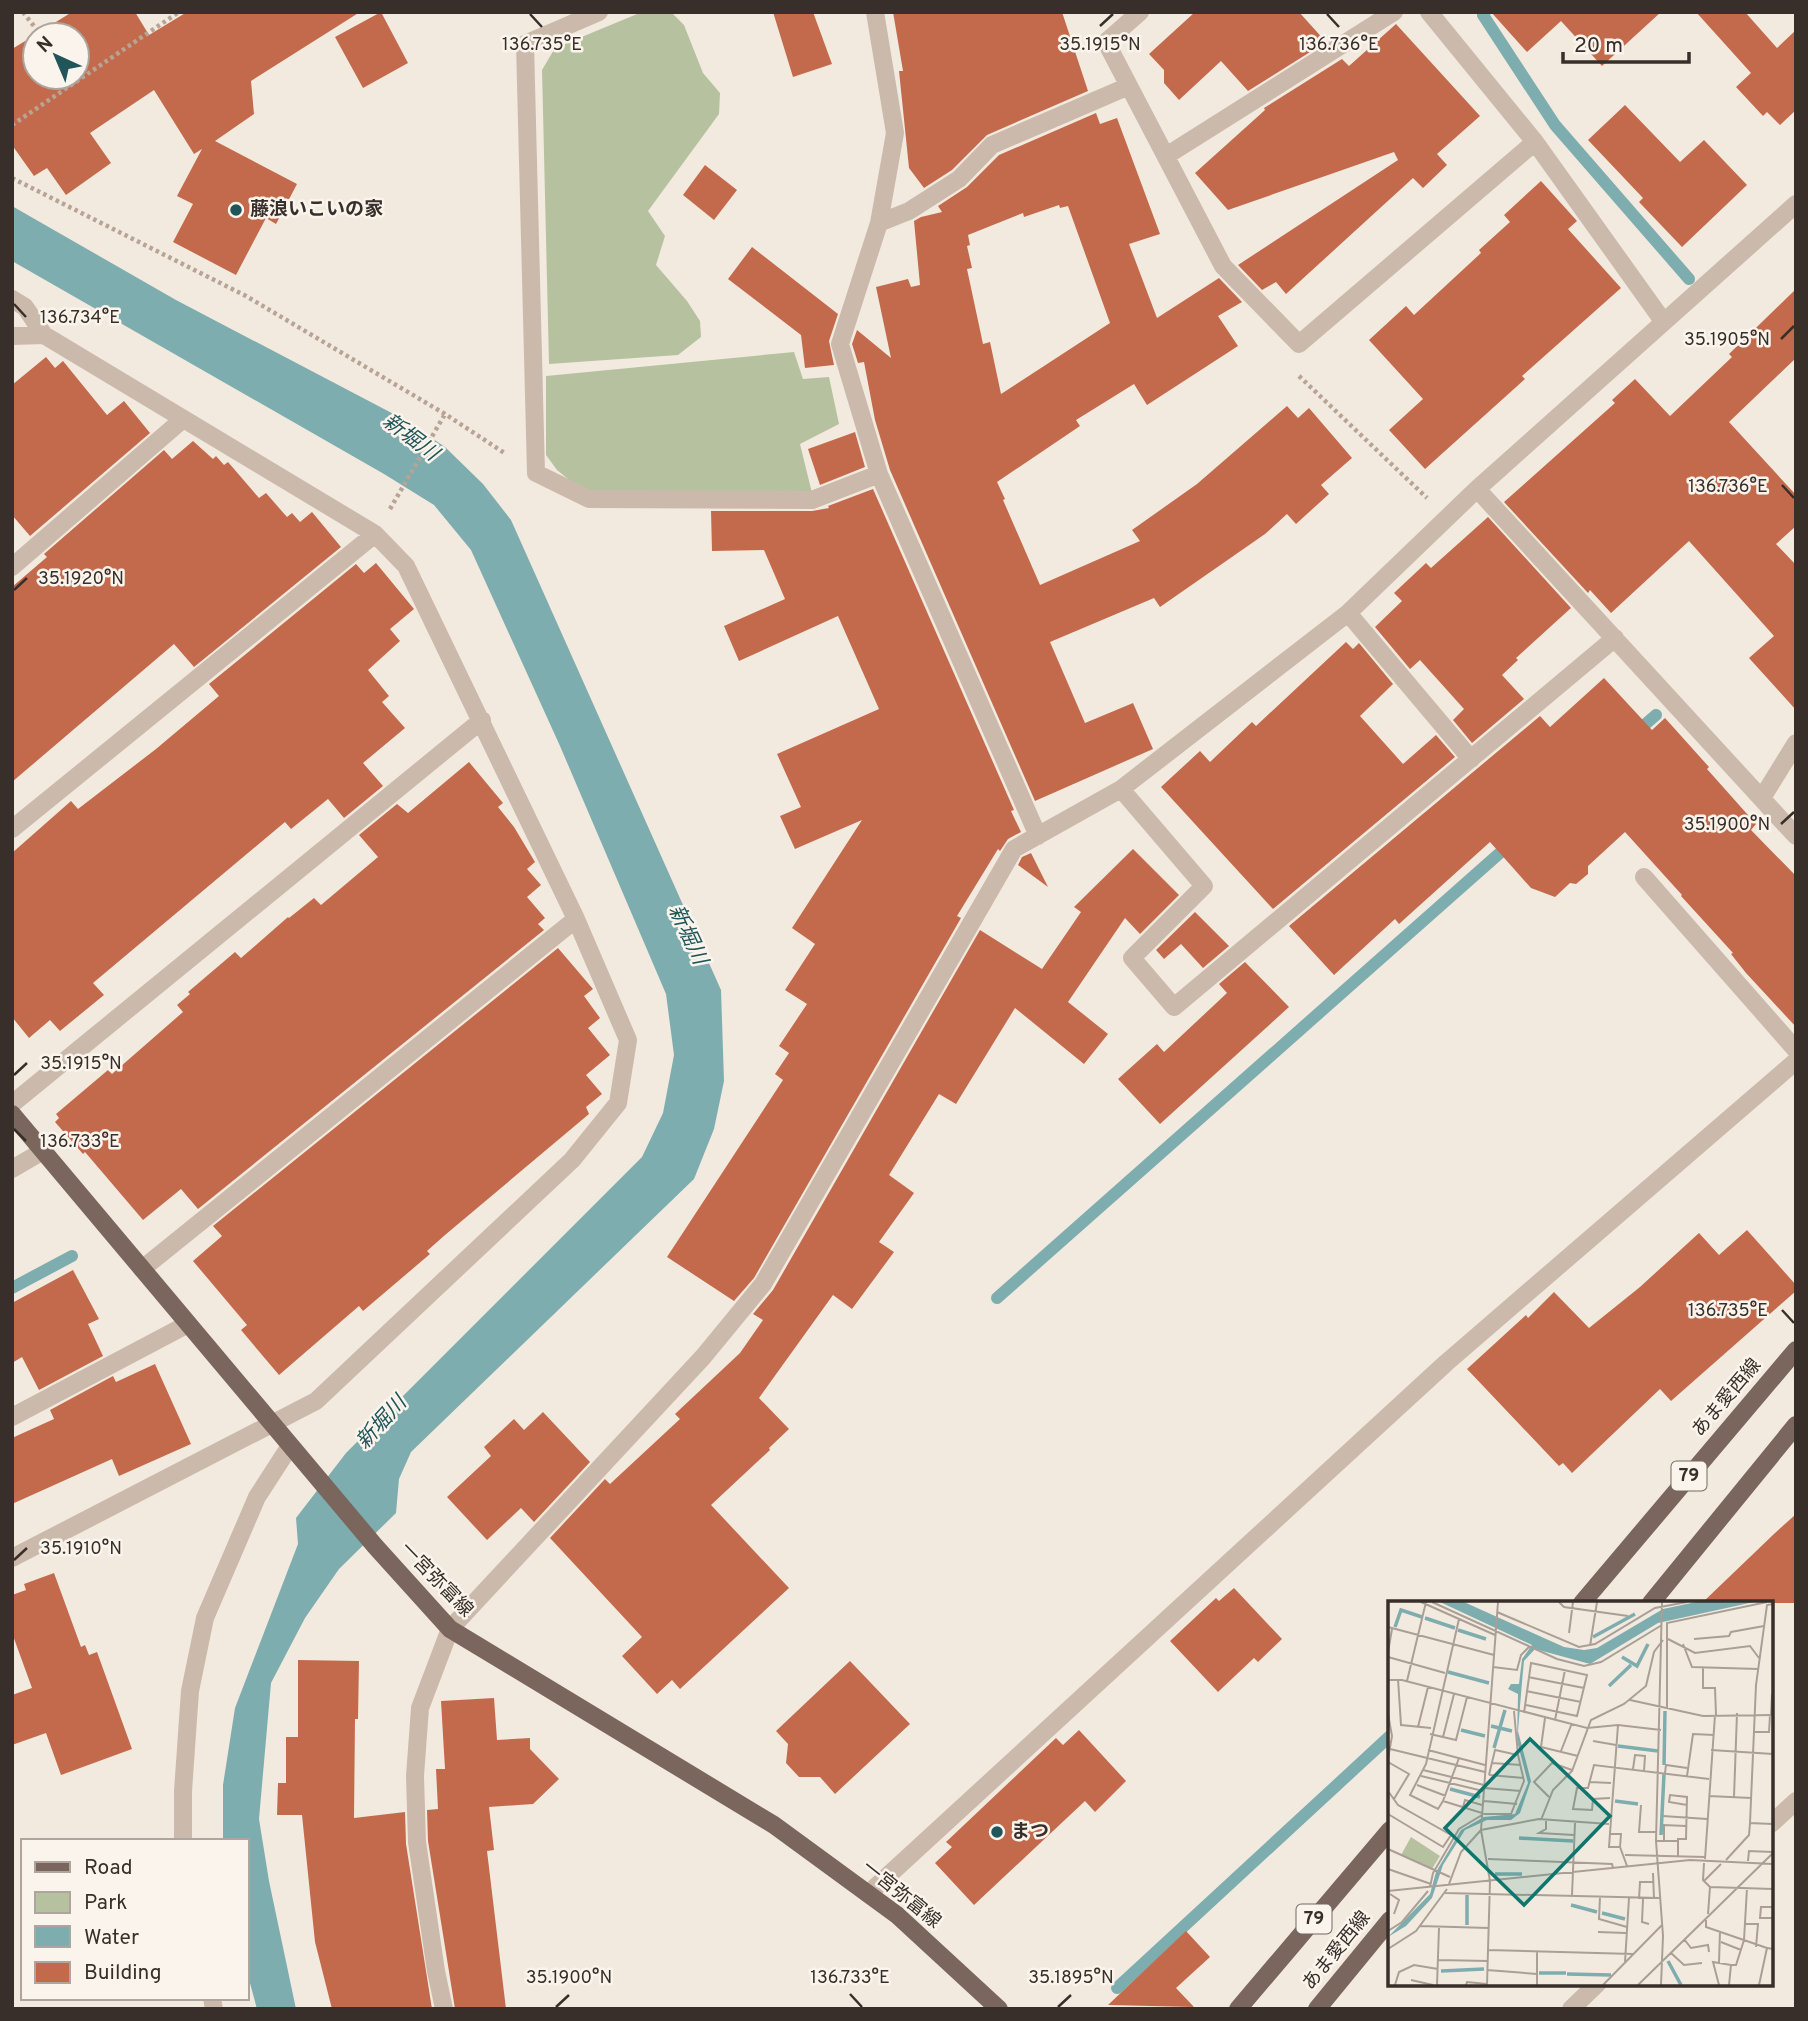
<svg xmlns="http://www.w3.org/2000/svg" width="1808" height="2021" viewBox="0 0 1808 2021" font-family="Overpass,'Noto Sans JP',sans-serif">
<style>
.green{fill:#b6c29f}
.water{fill:#7eadaf}
.lines{fill:none;stroke-linecap:round;stroke-linejoin:round}
.stream{stroke:#7eadaf;stroke-width:12}
.building{fill:#c46a4c;fill-rule:evenodd}
.path{stroke:#b7a495;stroke-width:4.5;stroke-dasharray:3.5 3.5;stroke-linecap:butt}
.minor{stroke:#cbbaab;stroke-width:18}
.major{stroke:#7a665c;stroke-width:18}
.ticks{fill:none;stroke:#392f2a;stroke-width:2.5}
.poi-dot{fill:#20565a;stroke:#faf4ec;stroke-width:2.5}
.labels{text-anchor:middle;dominant-baseline:central;stroke-width:5;stroke-linejoin:round;paint-order:stroke}
.shield{fill:#faf4ec;stroke:#736a64;stroke-width:2}
.shield-label{font-size:18px;font-weight:bold;fill:#392f2a}
.poi-label{font-size:19px;font-weight:bold;fill:#392f2a;stroke:#faf4ec;text-anchor:start}
.street-label{font-size:19px;fill:#392f2a;stroke:#faf4ec}
.water-label{font-size:21px;font-style:italic;fill:#20565a;stroke:#faf4ec}
.inset-river{fill:none;stroke:#7eadaf;stroke-width:3.5}
.inset-road{fill:none;stroke:#a99f97;stroke-width:2}
.view{fill:#0f766e;fill-opacity:0.15;stroke:#0f766e;stroke-width:3.5}
.inset-edge{fill:none;stroke:#392f2a;stroke-width:3.5}
.ticks-label{font-size:18px;text-anchor:middle;fill:#392f2a;stroke:#faf4ec;stroke-width:5;stroke-linejoin:round;paint-order:stroke}
</style>
<rect width="100%" height="100%" fill="#f3eadf"/>
<path class="green" d="M642 12H671L684 25 703 73 720 93 719 114 648 211 665 236 656 265 687 301 700 321 701 337 678 355 549 364 542 70 555 48Z
M794 352 803 379 829 377 839 424 800 444 812 493 597 494 579 488 557 470 546 455V376Z"/>
<path class="water" d="M12 206 176 300 405 420 445 447 483 484 511 520 721 990 724 1081 714 1129 694 1179 411 1452 399 1479 396 1513 339 1569 305 1618 271 1683 259 1819 269 1881 296 2009H257L247 1972V1841H223V1785L235 1708 298 1544 296 1518 346 1453 642 1157 663 1113 674 1055 666 994 560 746 471 550 434 505 384 474 12 261Z"/>
<g class="lines">
<path class="stream" d="M1485 12 1483 15 1555 125 1689 279
M1634 734 1656 715
M12 1288 72 1256
M997 1298 1510 844
M1117 1988 1390 1736"/>
</g>
<path class="building" d="M72 12H135L149 35 187 12H360L251 81 254 114 215 141 297 184 276 224 266 218 236 275 173 242 193 204 177 196 202 149 194 154 154 90 90 133 111 163 66 195 47 168 34 176 12 145V49L35 35V77H77V35H35Z
M381 12 408 63 363 88 335 37Z
M773 12H813L832 64 793 77Z
M893 12H1062L1088 91 987 135 952 170 924 188 909 168 899 71H903Z
M1195 12H1299L1326 42 1248 91 1221 61 1179 100 1164 83V70L1149 54Z
M1491 12H1661L1602 66 1561 21 1527 52Z
M1696 12H1745L1777 48 1796 30V110L1780 125 1767 112 1763 116 1736 87 1751 73Z
M1396 24 1480 116 1437 154 1447 165 1423 188 1413 178 1286 294 1276 282 1262 290 1238 265 1398 160 1394 152 1228 210 1195 173 1265 110 1264 108 1342 59 1349 66Z
M1625 105 1680 162 1704 140 1747 185 1682 247 1639 202 1643 198 1588 140Z
M1096 113 1100 124 1117 118 1160 234 1129 244 1157 318 1219 278 1242 302 1218 316 1238 346 1147 405 1134 384 1076 420 1080 426 997 482 1005 499 1003 500 1040 585 1140 541 1132 530 1197 484 1287 406 1298 418 1309 408 1352 458 1321 485 1329 494 1296 524 1287 514 1265 534 1160 607 1154 598 1050 642 1085 723 1133 703 1153 749 1035 801 890 470 875 420 864 362 858 363 852 344 857 330 891 358 876 287 908 279 911 287 920 285 914 221 921 217 942 212 938 206 967 187 999 155ZM1059 205 1060 208 1068 206 1110 323 1001 394 990 342 983 344 967 269 972 268 967 246 970 245 968 235 1023 213 1024 217Z
M705 165 737 190 714 220 683 195Z
M1541 181 1577 221 1568 229 1621 288 1522 376 1525 379 1425 469 1389 430 1423 399 1369 340 1406 306 1414 315 1481 253 1479 250 1510 222 1504 215Z
M752 247 838 314 829 341 834 365 805 368 801 335 728 279Z
M1796 289V358L1729 422 1796 495V526L1776 544 1796 565V710L1749 658 1774 636 1689 541 1611 613 1590 590 1588 593 1504 502 1615 403 1612 400 1635 379 1670 416 1732 357 1729 354Z
M46 357 55 368 63 361 107 415 124 401 150 433 30 536 12 515V385Z
M855 432 865 467 820 485 808 449Z
M193 441 213 459 216 456 224 465 228 462 259 498 266 493 287 517 292 513 300 522 312 512 341 547 194 667 174 644 12 782V587L47 557 44 554 164 450 172 459Z
M873 489 1014 810 1011 811 1021 832 1008 839 1000 851 998 849 957 916 961 918 754 1278 734 1301 667 1257 783 1080 775 1074 789 1053 779 1046 807 1004 785 990 815 944 792 928 862 820 795 849 780 816 801 807 777 754 879 709 838 616 739 661 724 626 785 599 764 550 712 551 711 511H812L829 508 828 506Z
M1488 517 1571 608 1516 658 1518 660 1502 675 1524 699 1472 743 1453 720 1464 709 1420 660 1410 669 1375 627 1402 601 1394 593 1426 563 1431 568Z
M376 563 414 609 390 629 400 641 368 670 389 696 382 702 405 728 363 763 383 786 344 818 328 799 291 829 285 822 93 983 104 995 60 1031 50 1020 29 1038 12 1017V853L71 801 78 809 156 749 219 696 209 684 356 564 364 573Z
M1346 642 1353 649 1359 643 1393 684 1360 716 1403 764 1436 735 1455 757 1273 909 1161 787 1200 751 1210 762 1252 722 1256 726Z
M1604 678 1652 730 1665 718 1709 767 1707 769 1756 824 1751 830 1796 876V1027L1746 973 1731 954 1733 953 1681 896 1682 895 1625 832 1588 866V874L1576 884 1570 883 1555 897 1531 888 1490 842 1399 924 1395 919 1334 975 1289 926 1540 716 1550 727Z
M469 762 503 803 498 807 514 827 535 862 527 869 541 885 527 897 545 918 538 924 544 930 198 1209 181 1189 143 1220 85 1152 83 1154 55 1122 59 1118 56 1114 108 1070 112 1074 183 1012 177 1005 190 994 188 992 235 952 241 958 288 917 289 918 314 898 321 905 378 857 359 835 397 804 408 813Z
M1133 849 1179 895 1140 934 1125 918 1068 1002 1108 1034 1084 1064 1015 1008 956 1104 939 1094 889 1175 914 1193 879 1242 894 1252 852 1309 833 1295 759 1398 789 1429 769 1448 770 1450 711 1505 789 1588 680 1689 672 1680 657 1694 622 1656 642 1637 550 1538 605 1479 610 1484 680 1419 675 1414 740 1353 763 1320 753 1314 773 1290 980 930 1042 969 1081 912 1074 907Z
M1031 853 1048 887 1018 865 1022 857Z
M1195 912 1229 946 1203 968 1181 944 1164 959 1156 950Z
M558 948 593 989 584 996 600 1018 588 1028 610 1055 586 1075 602 1094 586 1107 589 1114 445 1235 427 1251 430 1254 363 1311 359 1306 279 1375 241 1330 247 1325 193 1261 222 1236 213 1226Z
M1245 962 1289 1007 1160 1124 1118 1079 1157 1044 1164 1052 1227 993 1219 984Z
M1747 1230 1796 1285V1291L1671 1401 1660 1389 1572 1473 1563 1463 1559 1466 1467 1369 1526 1315 1528 1318 1554 1292 1589 1328 1640 1287 1699 1233 1719 1255Z
M73 1270 99 1319 88 1324 103 1356 39 1390 22 1357 12 1363V1303Z
M155 1364 191 1444 119 1476 112 1459 12 1504V1438L54 1419 50 1410 113 1376 116 1382Z
M543 1412 590 1462 534 1522 521 1508 487 1540 447 1497 491 1456 484 1447 514 1419 524 1430Z
M1796 1514V1603H1702L1775 1533Z
M54 1573 81 1647 85 1645 89 1655 97 1652 132 1749 61 1775 46 1733 12 1745V1695L32 1688 12 1633V1595L26 1590 24 1584Z
M1234 1588 1282 1639 1258 1662 1254 1658 1218 1692 1170 1641 1216 1598 1219 1601Z
M298 1660 359 1661 358 1719H355L354 1818 405 1812 406 1844 432 2009H332L315 1942 302 1815H277L278 1783H286V1737H298Z
M850 1661 910 1724 835 1794 820 1777H799L786 1763 788 1744 776 1731Z
M494 1698 497 1740 530 1738V1749L559 1779 533 1804 489 1807 494 1850 487 1851 506 2009H455L428 1841 427 1810 438 1809 436 1769H445L441 1701Z
M1079 1730 1126 1781 1095 1812 1085 1801 974 1905 935 1863 952 1847 946 1842 1056 1738 1063 1745Z
M1186 1931 1210 1957 1176 1988 1194 2007 1108 2005Z"/>
<g class="lines">
<path class="path" d="M23 12 41 35
M12 125 179 12
M12 178 246 296 445 414 506 454
M1299 376 1427 498
M390 509 445 414"/>
<path class="minor" d="M599 12 525 44 536 473 589 499 812 500 879 474
M875 12 895 133 879 223 840 344 879 474 1038 836
M1140 12 1106 42 1223 266 1299 344 1535 142 1429 12
M1535 142 1663 321
M1166 156 1394 12
M879 223 909 211 959 179 992 145 1129 86
M12 299 25 307 44 335
M12 336 44 335 375 534 406 566 576 919 628 1040 618 1103 572 1160 316 1401 12 1558
M1477 489 1796 836
M12 567 182 420
M1348 613 1471 759
M1121 789 1204 886 1132 958 1174 1007 1615 638
M1762 798 1796 743
M12 829 375 534
M1644 877 1796 1050
M12 1104 482 720
M12 1169 43 1151
M142 1269 576 919
M12 1417 188 1324
M1771 1824 1796 1801
M183 1841V1791L190 1691 205 1618 257 1497 290 1446
M868 1894 1446 1363 1796 1061
M212 1998 214 2009
M444 2009 436 1971 417 1842 415 1776 420 1708 450 1629 703 1357 763 1284 1014 849 1121 789 1348 613 1477 489 1796 204
M1571 2009 1597 1984"/>
<path class="major" d="M12 1114 375 1546 450 1629 774 1825 897 1915 999 2009
M1582 1603 1796 1350
M1651 1603 1796 1425
M1238 2009 1390 1830
M1317 2009 1390 1920"/>
</g>
<path class="ticks" d="M530 14 542 27M1327 14 1339 27M1100 26 1113 14M14 304 26 317M1781 339 1794 326M1782 485 1794 498M14 590 27 578M1781 824 1794 812M14 1075 27 1063M14 1129 26 1141M1782 1310 1794 1323M14 1560 27 1548M850 1994 862 2007M556 2007 569 1995M1058 2007 1071 1995"/>
<g class="poi-dot">
<circle cx="236" cy="210" r="7"/>
<circle cx="997" cy="1832" r="7"/>
</g>
<g class="labels">
<g class="shield">
<rect x="1671.5" y="1461.5" width="35" height="29" rx="5"/>
<rect x="1296.5" y="1904.5" width="35" height="29" rx="5"/>
</g>
<g class="shield-label">
<text x="1689" y="1476">79</text>
<text x="1314" y="1919">79</text>
</g>
<g class="poi-label">
<text x="250" y="210">藤浪いこいの家</text>
<text x="1011" y="1832">まつ</text>
</g>
<g class="street-label">
<text transform="translate(1727 1398) rotate(-50)">あま愛西線</text>
<text transform="translate(436 1580) rotate(46)">一宮弥富線</text>
<text transform="translate(901 1895) rotate(39)">一宮弥富線</text>
<text transform="translate(1337 1951) rotate(-51)">あま愛西線</text>
</g>
<g class="water-label">
<text transform="translate(410 438) rotate(37)">新堀川</text>
<text transform="translate(687 935) rotate(65)">新堀川</text>
<text transform="translate(382 1423) rotate(-48)">新堀川</text>
</g>
</g>
<g transform="translate(1388 1601)">
<rect width="385" height="385" fill="#f3eadf"/>
<path d="M23 236 52 255 44 268 13 254Z" fill="#b6c29f"/>
<path d="M52 1H76L176 46 196 49 209 47 275 8 308 1H366L270 22 202 63 147 48 136 60 134 81 130 130 143 180 132 212 123 219H99L77 229 55 264 44 297 18 325 0 336 42 293 48 271 73 229 96 216 127 213 140 182 129 140 130 93 120 88 123 83H131L134 58 144 44Z" fill="#7eadaf"/>
<path class="inset-river" d="M37 17 67 27M7 26 13 9 34 16M70 29 98 38M205 36 247 13M234 56 249 65 260 43M60 71 101 82M221 85 243 64M103 125 124 130M73 129 97 135M230 145 270 150M106 147 117 109M276 164 277 110M62 188 92 196M227 200 250 203M273 234 276 173M131 237 185 240M107 273H134M183 304 209 311M214 312 237 318M79 324V294M280 360 293 384M53 370 96 368M151 372H178M179 373 223 374"/>
<path class="inset-road" d="M33 1 107 34M44 1 169 58 196 65 213 61 274 24M171 1 176 6 240 15M385 3 379 4 368 84 362 222 385 223M109 11 191 46 207 43 267 7 299 1M71 18 38 163 22 194 50 208 55 200 97 213H123L136 180 130 154 107 149 101 174M0 26 106 54M181 32 185 1M280 38 307 52 362 45 371 57M306 38 341 35 343 31 376 25M295 43 304 66 370 68M202 45 209 1M0 51 4 28M0 56 57 72M105 66 129 69 133 54 142 45M315 66V87H327L328 114M140 76 196 87M10 78 13 124 43 127M0 79H14L199 127 230 124 273 129M19 80 38 1M138 90 193 101M242 99 315 115 385 114M279 107V22L379 1M126 110 130 154M136 112 143 62 199 74 189 115 138 104M0 113 4 135 0 158M383 114 384 93M157 117 153 146 190 155M167 119 177 69M230 124 221 246H232L239 265M30 126 40 86M366 131H381L382 114M42 133 68 139 79 96M55 136 66 93M205 140 228 144M2 148 97 171M40 149 97 164M323 149 385 153M173 150 184 122M0 161 21 173 6 198M104 162 133 164M245 168 247 154 257 155 256 170M35 169 96 184M277 172 278 164 299 167M101 174 136 177M33 175 95 190M299 175 305 133 326 134M202 181 223 182M29 184 58 195M96 187 133 190M0 190 10 204 63 234 55 246 0 213M321 195 363 197M161 196 146 181 164 162 184 169M346 196 349 112M222 197 205 198 204 209 185 208 189 187H200L206 164 321 178M55 200 71 157M96 200 129 203M253 204 251 231H269M75 206 77 199 94 204M275 215 319 218M153 219 165 189 184 170 203 119 236 103 258 85 266 51 275 39M158 220V228L151 232 186 234M221 233H233L232 246M268 240H290M276 240V224L298 225M0 248 62 276M237 254 317 256M290 255V238H298L299 196 282 194 281 201 299 204M100 258 224 263 225 267M317 258 327 114M338 259 361 234 362 222M360 260 361 250 385 251M316 262 315 279 322 286 385 288M0 268 43 283M265 272 266 298M316 280 333 263M61 283 73 251 93 229 151 218 221 223M42 286 45 272 71 228 94 214M0 290 302 259 385 263M57 292 272 297M2 293 11 299 6 313M184 294 187 222M212 296 211 318 239 326M251 298 252 281H265M255 298 254 321 261 323M385 306H373L372 317H385M320 313 322 286M318 319V326L379 347M357 323H370L368 346M32 325 101 327M0 330 14 321 40 290M210 331 238 332M296 338 303 347 320 344 321 351M333 341 353 349M0 348 28 330 59 288M100 349 245 353M283 352 296 364 314 362M50 359 100 360M237 361 241 297M331 362 332 330M99 369 149 373M23 379 45 384M7 384 11 371 26 364 50 368M49 384 51 327M78 384 79 381 99 383M99 384 102 280 93 229 110 1M149 384V350M215 384 274 324M250 384 385 252M273 384 275 335 268 240 274 1M331 384 325 361 343 364M341 384 343 364H348L356 339 359 287M371 384 379 347 385 348"/>
<path class="view" d="M142 138 222 215 136 304 57 227Z"/>
<rect width="385" height="385" class="inset-edge"/>
</g>
<g class="ticks-label">
<text x="1100" y="50">35.1915°N</text>
<text x="542" y="50">136.735°E</text>
<text x="1339" y="50">136.736°E</text>
<text x="80" y="323">136.734°E</text>
<text x="1727" y="345">35.1905°N</text>
<text x="1728" y="492">136.736°E</text>
<text x="81" y="584">35.1920°N</text>
<text x="1727" y="830">35.1900°N</text>
<text x="81" y="1069">35.1915°N</text>
<text x="80" y="1147">136.733°E</text>
<text x="1728" y="1316">136.735°E</text>
<text x="81" y="1554">35.1910°N</text>
<text x="850" y="1983">136.733°E</text>
<text x="569" y="1983">35.1900°N</text>
<text x="1071" y="1983">35.1895°N</text>
</g>
<rect width="1808" height="2021" fill="none" stroke="#392f2a" stroke-width="28"/>
<rect x="21" y="1839" width="228" height="161" fill="#faf4ec" stroke="#ada59e" stroke-width="2"/>
<rect x="35" y="1862" width="35" height="10" fill="#7a665c" stroke="#ada59e" stroke-width="2"/>
<text x="84" y="1874" font-size="21" fill="#392f2a">Road</text>
<rect x="35" y="1892" width="35" height="21" fill="#b6c29f" stroke="#ada59e" stroke-width="2"/>
<text x="84" y="1909" font-size="21" fill="#392f2a">Park</text>
<rect x="35" y="1926" width="35" height="21" fill="#7eadaf" stroke="#ada59e" stroke-width="2"/>
<text x="84" y="1944" font-size="21" fill="#392f2a">Water</text>
<rect x="35" y="1962" width="35" height="21" fill="#c46a4c" stroke="#ada59e" stroke-width="2"/>
<text x="84" y="1979" font-size="21" fill="#392f2a">Building</text>
<g transform="translate(56 56) rotate(316)"><circle r="33" fill="#faf4ec" stroke="#ada59e" stroke-width="2"/>
<path d="M0-5L12 26L0 18L-12 26Z" fill="#20565a"/>
<text y="-10" font-size="19" font-weight="bold" text-anchor="middle" fill="#392f2a">N</text>
</g>
<path d="M1563 52v10h126v-10" fill="none" stroke="#392f2a" stroke-width="3.5"/>
<text x="1574" y="52" font-size="21" fill="#392f2a" stroke="#faf4ec" stroke-width="5" paint-order="stroke">20 m</text>
</svg>
